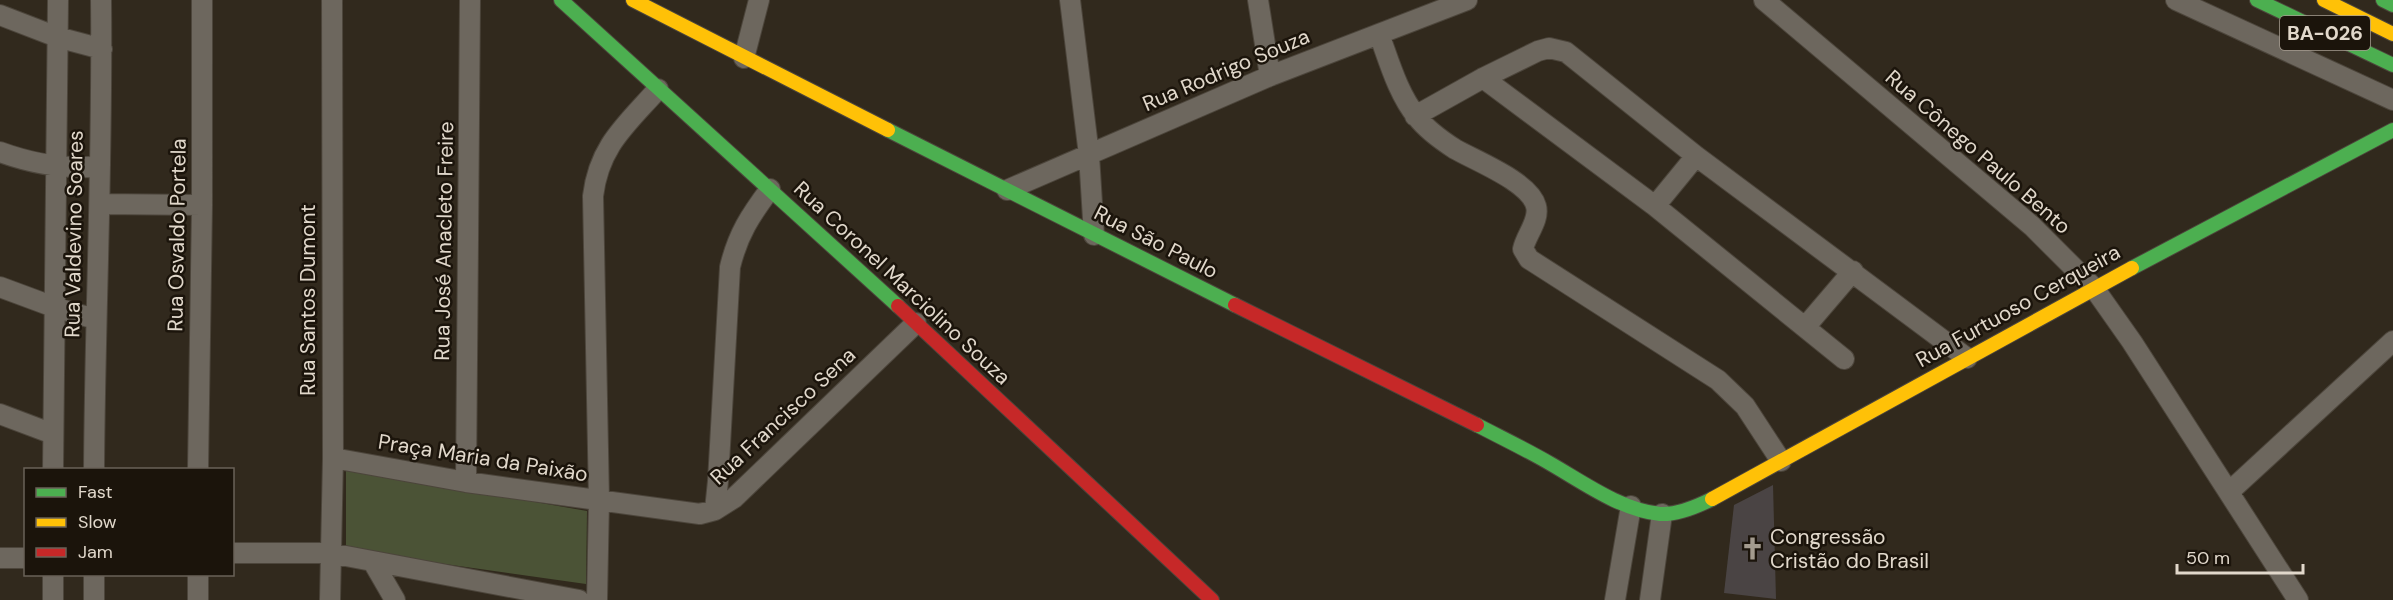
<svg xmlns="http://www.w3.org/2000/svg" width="2393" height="600" viewBox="0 0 2393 600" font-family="'DM Sans',sans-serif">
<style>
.green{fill:#4b5336}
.building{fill:#4a4444}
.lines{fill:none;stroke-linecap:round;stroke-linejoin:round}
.street-casing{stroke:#4c453b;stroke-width:22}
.fast-casing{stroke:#4c453b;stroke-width:16}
.slow-casing{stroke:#4c453b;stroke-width:16}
.jam-casing{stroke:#4c453b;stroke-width:16}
.street{stroke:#6d675e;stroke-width:20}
.fast{stroke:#4caf50;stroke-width:14}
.slow{stroke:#ffc107;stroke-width:14}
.jam{stroke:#c62828;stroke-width:14}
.labels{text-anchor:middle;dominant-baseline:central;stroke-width:5;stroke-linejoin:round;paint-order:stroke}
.shield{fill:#1b140b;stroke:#a69d91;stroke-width:1.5}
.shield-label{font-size:20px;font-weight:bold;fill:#e1d8cb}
.street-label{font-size:21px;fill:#e1d8cb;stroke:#1b140b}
.poi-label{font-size:21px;fill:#e1d8cb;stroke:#1b140b;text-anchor:start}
</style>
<rect width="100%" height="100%" fill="#31291d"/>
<path class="green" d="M346 469 587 511 586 584 346 550Z"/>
<path class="building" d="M1773 485 1776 599 1724 593 1734 505Z"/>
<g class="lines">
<defs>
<path id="street" d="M1070 0 1089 155 1094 235
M1258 0 1270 76
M1764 0 2032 226 2094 288 2132 342 2298 600
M2176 0 2393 100
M0 15 57 37 102 49
M1379 34C1389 61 1398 94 1417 117 1427 130 1441 140 1455 149 1476 161 1530 182 1536 206 1540 220 1526 235 1523 249L1529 259 1718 380 1745 406 1781 461
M744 58 759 0
M1483 78 1655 206 1844 359
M1415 116 1483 78 1538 51 1549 48 1566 52 1696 156 1967 358
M0 152C33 164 65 170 100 166
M1007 190 1270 76 1467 0
M100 204 202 205
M1655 206 1696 156
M0 287 54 307 95 319
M1806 326 1853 271
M0 414 53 434
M333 458 466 482 700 514 715 510 734 498 916 323
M53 470 58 0
M94 470C95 313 103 156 101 0
M198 470 202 205V0
M466 482 470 0
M2229 492 2393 341
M715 510 718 481 730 267C738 234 750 216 770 189
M232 553H330L579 600
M0 558H26
M373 562 395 600
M53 574V600
M94 574V600
M198 574V600
M330 600 333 458 332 0
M597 600 599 500 593 196C599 146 626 125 658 89
M1615 600 1631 506
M1650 600 1662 514"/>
<path id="fast" d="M561 0 898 306
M2257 0 2393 65
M2383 0 2393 5
M888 130 1235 305
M2132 268 2393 130
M1477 425C1502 438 1527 450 1551 464 1584 483 1621 510 1660 514 1676 515 1698 506 1712 499"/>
<path id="slow" d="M633 0 888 130
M2324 0 2393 34
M1712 499 2132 268"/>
<path id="jam" d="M1235 305 1477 425
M898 306 1212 600"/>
</defs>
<use href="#street" class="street-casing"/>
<use href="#fast" class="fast-casing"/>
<use href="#slow" class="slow-casing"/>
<use href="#jam" class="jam-casing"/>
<use href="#street" class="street"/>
<use href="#fast" class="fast"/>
<use href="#slow" class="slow"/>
<use href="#jam" class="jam"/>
</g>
<defs>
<symbol id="church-bare" viewBox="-9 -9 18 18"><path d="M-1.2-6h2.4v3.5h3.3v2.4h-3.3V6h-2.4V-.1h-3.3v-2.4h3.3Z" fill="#a39b8e" stroke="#1b140b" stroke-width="2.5" paint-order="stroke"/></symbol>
</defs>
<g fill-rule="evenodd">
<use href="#church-bare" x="1736" y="532" width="33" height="33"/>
</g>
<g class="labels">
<rect class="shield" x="2280" y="16" width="90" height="34" rx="4.5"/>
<g class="shield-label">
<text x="2325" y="33">BA-026</text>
</g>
<g class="street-label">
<text transform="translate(1226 70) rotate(-23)">Rua Rodrigo Souza</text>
<text transform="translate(1978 152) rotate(41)">Rua Cônego Paulo Bento</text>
<text transform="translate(74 234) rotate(-89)">Rua Valdevino Soares</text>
<text transform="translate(177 235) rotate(-89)">Rua Osvaldo Portela</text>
<text transform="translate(444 241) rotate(-89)">Rua José Anacleto Freire</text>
<text transform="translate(1156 242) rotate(27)">Rua São Paulo</text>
<text transform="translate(902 283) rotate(43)">Rua Coronel Marciolino Souza</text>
<text transform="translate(308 300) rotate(-90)">Rua Santos Dumont</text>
<text transform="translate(2018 306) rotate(-29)">Rua Furtuoso Cerqueira</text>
<text transform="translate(783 416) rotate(-43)">Rua Francisco Sena</text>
<text transform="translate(483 458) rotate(9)">Praça Maria da Paixão</text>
</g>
<g class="poi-label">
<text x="1770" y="537">Congressão<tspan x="1770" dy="24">Cristão do Brasil</tspan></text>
</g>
</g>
<rect x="24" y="468" width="210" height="108" fill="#1b140b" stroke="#6a6258" stroke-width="1.5"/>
<rect x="36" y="488" width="30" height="9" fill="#4caf50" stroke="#6a6258" stroke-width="1.5"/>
<text x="78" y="498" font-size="18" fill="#e1d8cb">Fast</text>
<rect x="36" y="518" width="30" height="9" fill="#ffc107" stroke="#6a6258" stroke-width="1.5"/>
<text x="78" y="528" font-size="18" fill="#e1d8cb">Slow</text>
<rect x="36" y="548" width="30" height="9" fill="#c62828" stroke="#6a6258" stroke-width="1.5"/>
<text x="78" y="558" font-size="18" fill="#e1d8cb">Jam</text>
<path d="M2177 564v9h126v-9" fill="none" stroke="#e1d8cb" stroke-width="3"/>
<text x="2186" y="564" font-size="18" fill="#e1d8cb" stroke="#1b140b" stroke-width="4.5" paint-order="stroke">50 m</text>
</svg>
